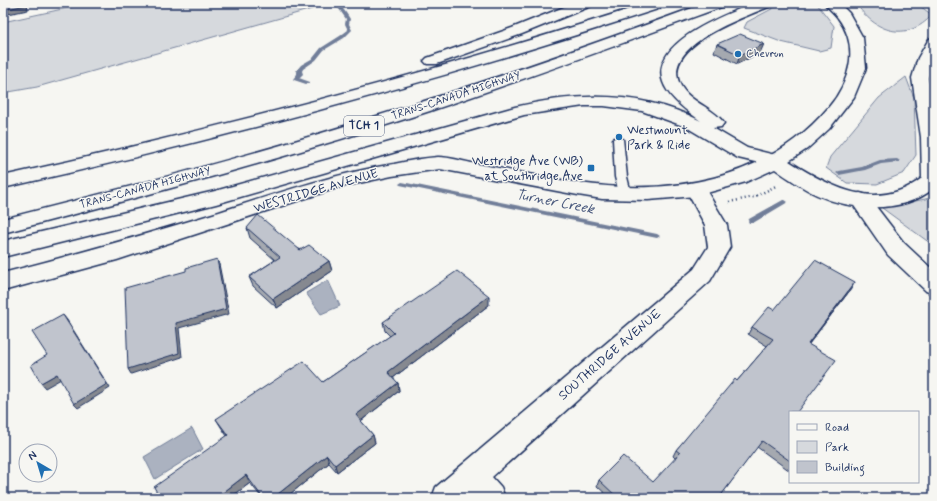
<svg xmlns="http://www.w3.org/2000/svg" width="937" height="501" viewBox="0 0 937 501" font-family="Mynerve,sans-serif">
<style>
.green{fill:#d6d9dd;stroke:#78849e}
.water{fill:#abb2c0;stroke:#717e99}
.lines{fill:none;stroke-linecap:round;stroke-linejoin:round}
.stream{fill:#717e99;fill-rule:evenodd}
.lane-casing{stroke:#1b2f5e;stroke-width:3}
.street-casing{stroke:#1b2f5e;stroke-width:3}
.secondary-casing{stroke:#1b2f5e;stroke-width:3}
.highway-casing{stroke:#1b2f5e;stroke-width:3}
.path{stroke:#1b2f5e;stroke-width:2.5;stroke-dasharray:1 3;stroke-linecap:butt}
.lane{fill:#f6f6f2;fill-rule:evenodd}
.street{fill:#f6f6f2;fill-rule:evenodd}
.secondary{fill:#f6f6f2;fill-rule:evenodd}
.highway{fill:#f6f6f2;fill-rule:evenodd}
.wall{fill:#a5a9b0;stroke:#1b2f5e}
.shaded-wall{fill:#868990;stroke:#1b2f5e}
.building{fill:#c0c4cd;stroke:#1b2f5e}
.poi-dot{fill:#1f6fb2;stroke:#f6f6f2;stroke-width:1.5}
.labels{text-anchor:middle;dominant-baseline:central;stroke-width:3;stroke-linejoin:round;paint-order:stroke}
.far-poi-label{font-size:11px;fill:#1b2f5e;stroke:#f6f6f2;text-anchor:start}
.far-street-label{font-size:11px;fill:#1b2f5e;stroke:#f6f6f2}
.shield{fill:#f6f6f2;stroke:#5d6b8a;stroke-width:1}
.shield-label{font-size:12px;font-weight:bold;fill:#1b2f5e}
.poi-label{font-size:13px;fill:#1b2f5e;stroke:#f6f6f2;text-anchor:start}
.street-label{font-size:13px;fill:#1b2f5e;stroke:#f6f6f2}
.water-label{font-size:14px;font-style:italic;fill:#46567b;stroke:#f6f6f2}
</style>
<rect width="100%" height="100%" fill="#f6f6f2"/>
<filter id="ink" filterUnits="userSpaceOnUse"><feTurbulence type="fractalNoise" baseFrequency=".025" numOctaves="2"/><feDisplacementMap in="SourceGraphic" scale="8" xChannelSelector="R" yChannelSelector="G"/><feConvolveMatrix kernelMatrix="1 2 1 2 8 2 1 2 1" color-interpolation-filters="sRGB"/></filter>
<g filter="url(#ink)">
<path class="green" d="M90 3H333L37 87 3 93V22Z
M783 3 817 4 834 26 831 48 819 51 781 42 744 28 747 22Z
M856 3H916L932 15C907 43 874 32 856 3Z
M906 77 914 98 916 155 904 173 877 184 847 183 826 168 830 157 879 98Z
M934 192V246L882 208 930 198Z"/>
<path class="water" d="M328 280 340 306 321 314 306 293Z
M192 428 203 449 155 479 144 457Z"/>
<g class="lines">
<path class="stream" d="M331 3C341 3 345 11 350 19L349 24 352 30 344 38 324 50 316 60 303 69 302 71 303 74 299 78 310 82V84H306L294 80 293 79 297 74 296 71 301 65 313 58 321 48 340 36 348 30 345 24 346 19 339 9Z
M897 159 900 161 899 162 881 164 865 170 839 175 836 173 839 171 862 167 880 160Z
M402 182 657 234 660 236 657 238 400 185 399 184Z
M783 200H785L788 202 753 223H749L748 221 749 219Z"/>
<defs>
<path id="lane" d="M618 136 623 139 627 177 631 193 625 197 619 193 615 177 613 139Z"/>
<path id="street" d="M924 58 934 61V72L919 66 916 63 919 60Z
M696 184 703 185 727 225 730 247 710 281 492 477 501 487 505 498H432L436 487 694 269 708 247 705 225 686 190 689 185Z
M860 193 867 195 904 243 934 271V294L926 291 888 255 850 200 853 195Z"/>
<path id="secondary" d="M824 3H839L849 13 863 38 866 68 854 97 829 129 807 149 789 161C830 187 877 213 922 178L921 137 912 78 918 58 929 39 934 38V57L928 78 934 110V188C903 214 852 211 817 195 802 188 788 178 775 169L746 182 696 196 648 200 602 199 578 195 440 169 392 176 340 187 117 260 3 291V273C74 255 143 235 213 214 272 195 332 174 394 164 408 161 424 158 438 157 450 157 465 162 477 164 511 170 545 178 579 183 670 196 766 181 828 108 850 82 860 47 838 18 834 12 828 8 824 3Z"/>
<path id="highway" d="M574 3H593L591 6 522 34 437 64H427L424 61 427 58 512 28Z
M648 3H669L667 6C448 78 227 138 3 188V176C221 128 436 72 648 3Z
M706 3H726L724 6C626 42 529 78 430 111 289 157 146 196 3 233V219C125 188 247 157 367 119 481 84 594 44 706 3Z
M754 3H773L771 6C745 17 664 44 679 82 687 102 712 106 724 123L721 127 713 128 747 148 783 157 785 161 783 165 776 167 738 158 686 127 642 111 604 106H584L524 115 216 204 3 257V241L215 191 515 107C577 92 643 91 701 121 688 112 668 97 663 82 649 42 727 14 754 3Z"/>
</defs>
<use href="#lane" class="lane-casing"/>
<use href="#street" class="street-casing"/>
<use href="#secondary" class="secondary-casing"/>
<use href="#highway" class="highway-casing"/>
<path class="path" d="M729 202 754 197 776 186"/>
<use href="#lane" class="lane"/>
<use href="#street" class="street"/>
<use href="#secondary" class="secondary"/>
<use href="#highway" class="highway"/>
</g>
<path class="wall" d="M717 44 760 53 737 64 714 52Z
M247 228 329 261 332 271 277 308 253 286 249 277 275 260 250 238Z
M851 289 809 344 790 412V471L757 447 719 498H610L597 486 599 480 653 482 676 459 673 456 676 450 737 381 767 346 748 334 752 327 774 310Z
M489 305 393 378 398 383 399 391 361 421 373 435 375 443 337 472 329 463 285 498H262L250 483 230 498H160L227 436 221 427 216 419 323 382 390 336 385 331 383 322Z"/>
<path class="shaded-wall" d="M25 3H27L28 10 3 15V10Z
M764 44 760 53 737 64 740 55Z
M217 259 219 264 229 314 179 328 182 357 131 374 128 369 176 323Z
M329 261 332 271 277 308 273 299Z
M855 282 851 289 804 350 808 344Z
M489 296V305L389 381 388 372Z
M63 315 67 320 110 388 78 408 74 404Z
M57 374 61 379 45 388 41 383Z
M398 383 399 391 358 423 356 415Z
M373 435 375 443 337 472 335 465Z
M327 455 329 463 285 498H273Z
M246 475 250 483 230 498H216Z"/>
<path class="building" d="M3 3H25L26 5 3 10Z
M740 34 764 44 740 55 717 44Z
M258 215 300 250 309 245 329 261 273 299 249 277 280 257 247 228Z
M217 259 226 309 176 323 179 353 128 369 125 288 186 271V268Z
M815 260 855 282 808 344 836 360 797 412H790V461L762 441 719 498H618L599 480 623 456 653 482 680 453 676 450 735 379 737 381 773 339 752 327 769 307 774 310Z
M457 271 489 296 388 372 398 383 356 415 373 435 335 465 327 455 273 498H263L246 475 216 498H160L154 487 228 435 216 419 304 361 323 382 394 333 383 322Z
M63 315 107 384 74 404 57 374 41 383 31 365 47 355 32 332Z"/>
</g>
<g class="poi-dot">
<circle cx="738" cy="54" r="4"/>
<circle cx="619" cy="137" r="4"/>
<rect x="587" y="164" width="8" height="8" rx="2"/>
</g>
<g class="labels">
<g class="far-poi-label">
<text x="746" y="54">Chevron</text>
</g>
<g class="far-street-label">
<text transform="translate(456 96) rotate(-18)">TRANS-CANADA HIGHWAY</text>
<text transform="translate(145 188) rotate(-15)">TRANS-CANADA HIGHWAY</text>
</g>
<rect class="shield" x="344" y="116" width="40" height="20" rx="3"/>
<g class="shield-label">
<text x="364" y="126">TCH 1</text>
</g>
<g class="poi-label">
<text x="627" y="130">Westmount<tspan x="627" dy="15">Park &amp; Ride</tspan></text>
<text x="583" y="161" text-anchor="end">Westridge Ave (WB)<tspan x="583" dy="15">at Southridge Ave</tspan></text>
</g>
<g class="street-label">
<text transform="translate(316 191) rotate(-16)">WESTRIDGE AVENUE</text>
<text transform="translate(610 355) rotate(-41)">SOUTHRIDGE AVENUE</text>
</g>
<g class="water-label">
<text transform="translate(555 202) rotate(11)">Turner Creek</text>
</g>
</g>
<rect width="937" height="501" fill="none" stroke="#f6f6f2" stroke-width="16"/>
<rect x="8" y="8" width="921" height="485" fill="none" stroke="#1b2f5e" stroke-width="1.5" filter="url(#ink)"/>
<rect x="789" y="411" width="130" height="72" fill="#f6f6f2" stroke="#9ea6b7"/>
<rect x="797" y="424" width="20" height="6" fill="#f6f6f2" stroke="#9ea6b7"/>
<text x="825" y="431" font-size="12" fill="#1b2f5e">Road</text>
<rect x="797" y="441" width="20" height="12" fill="#d6d9dd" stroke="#9ea6b7"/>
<text x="825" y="451" font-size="12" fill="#1b2f5e">Park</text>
<rect x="797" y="461" width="20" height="12" fill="#c0c4cd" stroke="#9ea6b7"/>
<text x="825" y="471" font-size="12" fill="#1b2f5e">Building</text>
<g transform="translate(38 463) rotate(322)"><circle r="19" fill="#f6f6f2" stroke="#9ea6b7"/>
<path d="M0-3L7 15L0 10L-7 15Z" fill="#1f6fb2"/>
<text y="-6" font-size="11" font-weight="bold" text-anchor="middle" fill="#1b2f5e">N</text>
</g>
</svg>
